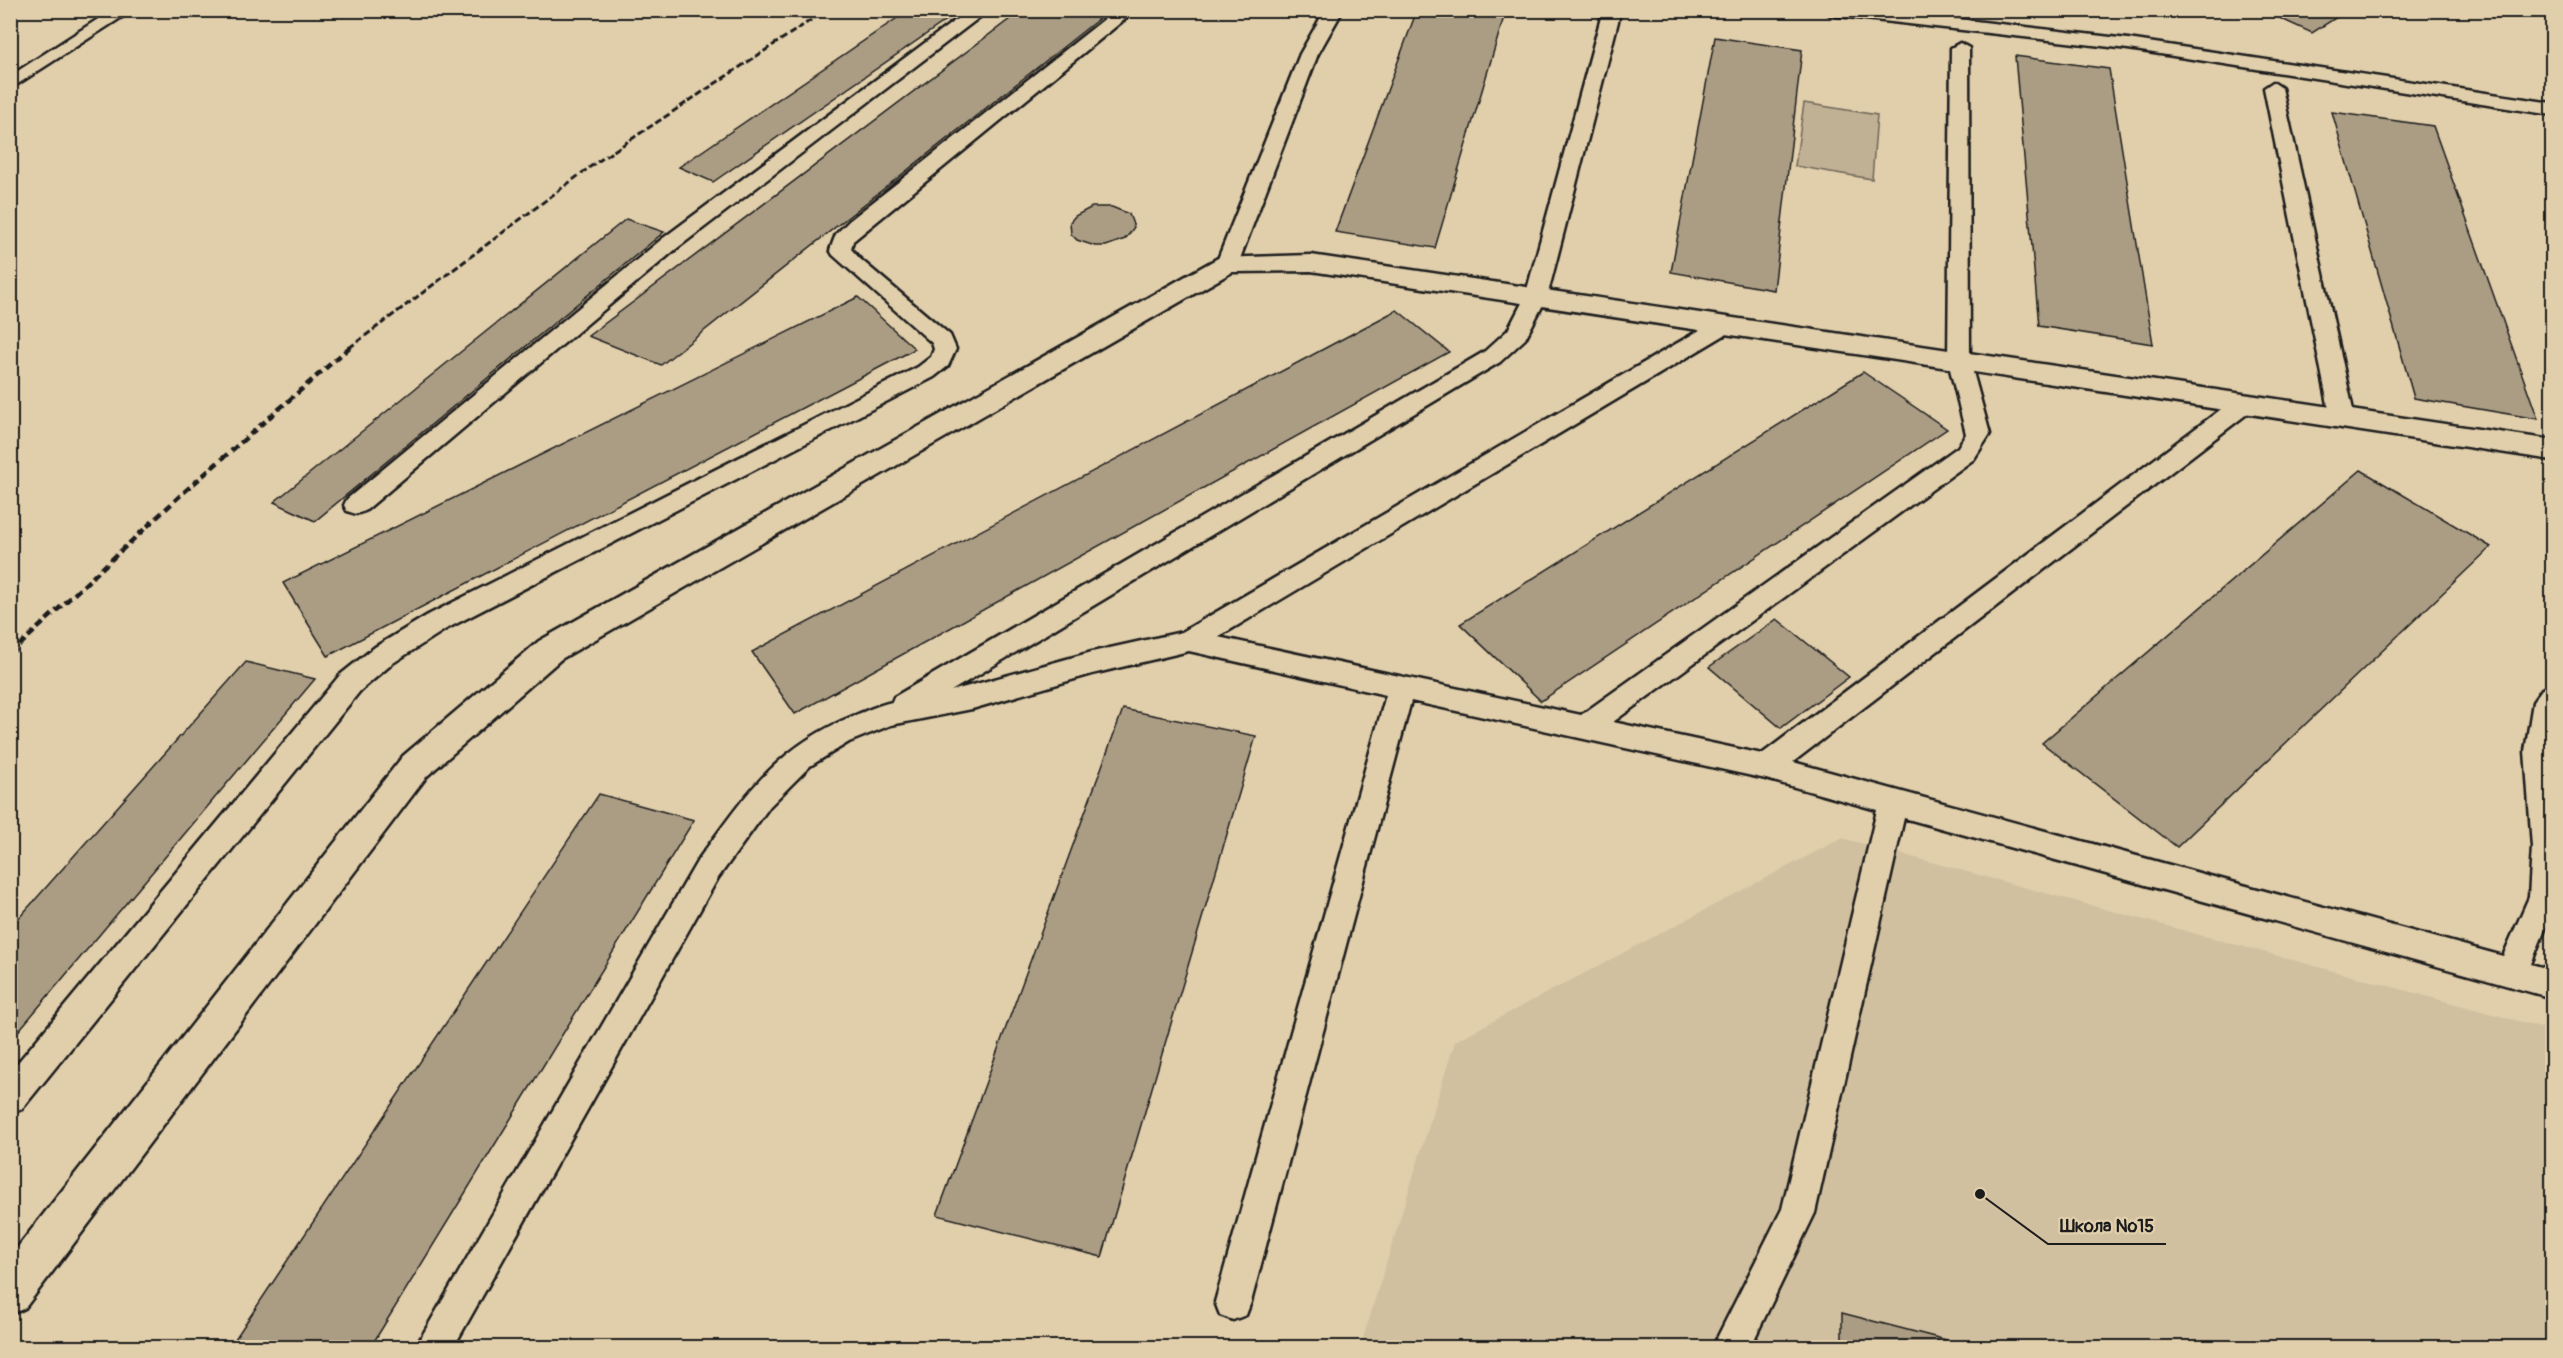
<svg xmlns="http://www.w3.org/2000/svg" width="2563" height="1358" viewBox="0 0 2563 1358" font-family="Pangolin,sans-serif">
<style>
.built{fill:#d1c0a0}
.green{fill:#c0b194;stroke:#6e6658;stroke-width:1.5}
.building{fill:#ab9d84;stroke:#1c1c1c;stroke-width:1.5}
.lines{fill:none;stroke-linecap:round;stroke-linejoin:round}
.lane-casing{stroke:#1c1c1c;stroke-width:5}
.street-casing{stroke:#1c1c1c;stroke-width:5}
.lane{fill:#e1cfac;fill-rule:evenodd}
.street{fill:#e1cfac;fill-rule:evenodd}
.rail-far1{stroke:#1c1c1c;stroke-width:3;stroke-dasharray:7 3;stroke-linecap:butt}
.rail{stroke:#1c1c1c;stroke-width:4.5;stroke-dasharray:8 4.5;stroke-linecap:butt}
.leader{fill:none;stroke:#1c1c1c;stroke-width:2}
.callout-dot{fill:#1c1c1c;stroke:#e1cfac;stroke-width:2}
.callout-label{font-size:18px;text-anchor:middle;font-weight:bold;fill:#1c1c1c;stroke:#e1cfac;stroke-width:4.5;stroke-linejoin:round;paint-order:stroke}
</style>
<rect width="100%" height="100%" fill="#e1cfac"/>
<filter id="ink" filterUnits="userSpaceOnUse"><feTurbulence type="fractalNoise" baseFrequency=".0167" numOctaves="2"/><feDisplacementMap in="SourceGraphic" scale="12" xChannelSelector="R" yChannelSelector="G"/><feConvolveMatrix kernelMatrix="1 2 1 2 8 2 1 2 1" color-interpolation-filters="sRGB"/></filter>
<g filter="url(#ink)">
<path class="built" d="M1842 838 2552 1030V1347L1360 1348 1455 1041Z"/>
<path class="green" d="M1804 103 1877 115 1872 179 1795 166Z"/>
<path class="building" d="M909 10H961L713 182 679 167Z
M1022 10H1110L661 365 588 336Z
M1417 10H1506L1435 248 1335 232Z
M2262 10H2348L2312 33Z
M1715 37 1802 50 1774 290 1671 272Z
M2015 56 2109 69 2153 344 2039 326Z
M2332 112 2433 126 2538 419 2414 398Z
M1092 207H1112L1129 214 1134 227 1130 233 1125 239 1106 246H1095L1077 240 1071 234 1070 222 1075 216Z
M626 219 664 232 315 521 274 502Z
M858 297 915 349 328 656 283 583Z
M1397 310 1449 352 795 714 752 652Z
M1863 372 1947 429 1541 701 1460 624Z
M2361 470 2491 547 2177 847 2042 743Z
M1777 619 1849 677 1781 728 1709 667Z
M246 662 315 679 10 1041V928Z
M1123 709 1256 736 1102 1257 937 1215Z
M599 794 694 820 370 1348H229Z
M1842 1313 1977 1348H1842Z"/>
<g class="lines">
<defs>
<path id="lane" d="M112 10H133L10 89V76Z
M969 10H989L676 249 365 511 356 514 347 511 344 505 347 499 662 239Z
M1116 10H1136L853 241 851 249 860 259 950 335 956 349 948 366 934 377 446 629 393 663 360 691 22 1109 10 1114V1072L340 675 375 647 428 615 918 367 931 357 934 349 932 343 833 255 830 250 836 234 849 221Z
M1325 10H1343L1318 54 1238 264 1234 269H1220L1216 264 1300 54Z
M1603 10H1621L1547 297 1525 339 1500 362 951 691 1092 652 1182 632 1717 320 1725 318 1733 320 1736 325 1733 330 1218 637 1581 715 1958 447 1966 434 1948 361 1951 48 1960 43 1969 48 1970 361 1990 434 1974 459 1613 722 1762 754 2236 398 2244 396 2252 398 2256 404 2252 410 1793 762 2503 956 2529 897 2532 847 2525 751 2533 702 2542 689 2552 686V912L2531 964 2552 970V998L1904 818 1815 1213 1750 1348H1712L1782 1209 1877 810 1766 779 1411 701 1251 1302 1246 1315 1233 1320 1220 1315 1215 1302 1386 695 1189 651 1092 674 972 709 891 725 849 742 810 766 770 806 718 878 453 1348H415L698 860C745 796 776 747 853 716 866 711 878 705 892 702L894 697 1484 352 1508 330 1525 297Z
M1822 10H1881L2128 39 2552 103V115L2128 49 1830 15Z
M2273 82 2282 88 2355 419 2351 425 2343 427 2335 425 2331 419 2264 88Z"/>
<path id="street" d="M1311 255 2552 440V460L1311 271 1232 272 561 659 427 776 25 1308 10 1315V1257L403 756 539 641 1218 258Z"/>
</defs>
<use href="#lane" class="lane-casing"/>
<use href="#street" class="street-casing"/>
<use href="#lane" class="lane"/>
<use href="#street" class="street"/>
<path class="rail-far1" d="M349 348 594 164 826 10"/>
<path class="rail" d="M10 654 183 493 351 346"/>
</g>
</g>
<path class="leader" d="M1980 1194L2048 1244H2166"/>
<circle class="callout-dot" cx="1980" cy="1194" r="6"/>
<g class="callout-label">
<text x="2107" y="1232">Школа №15</text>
</g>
<rect width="2563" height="1358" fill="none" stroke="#e1cfac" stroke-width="36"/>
<rect x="18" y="18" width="2527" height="1322" fill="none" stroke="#1c1c1c" stroke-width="2" filter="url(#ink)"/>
</svg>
